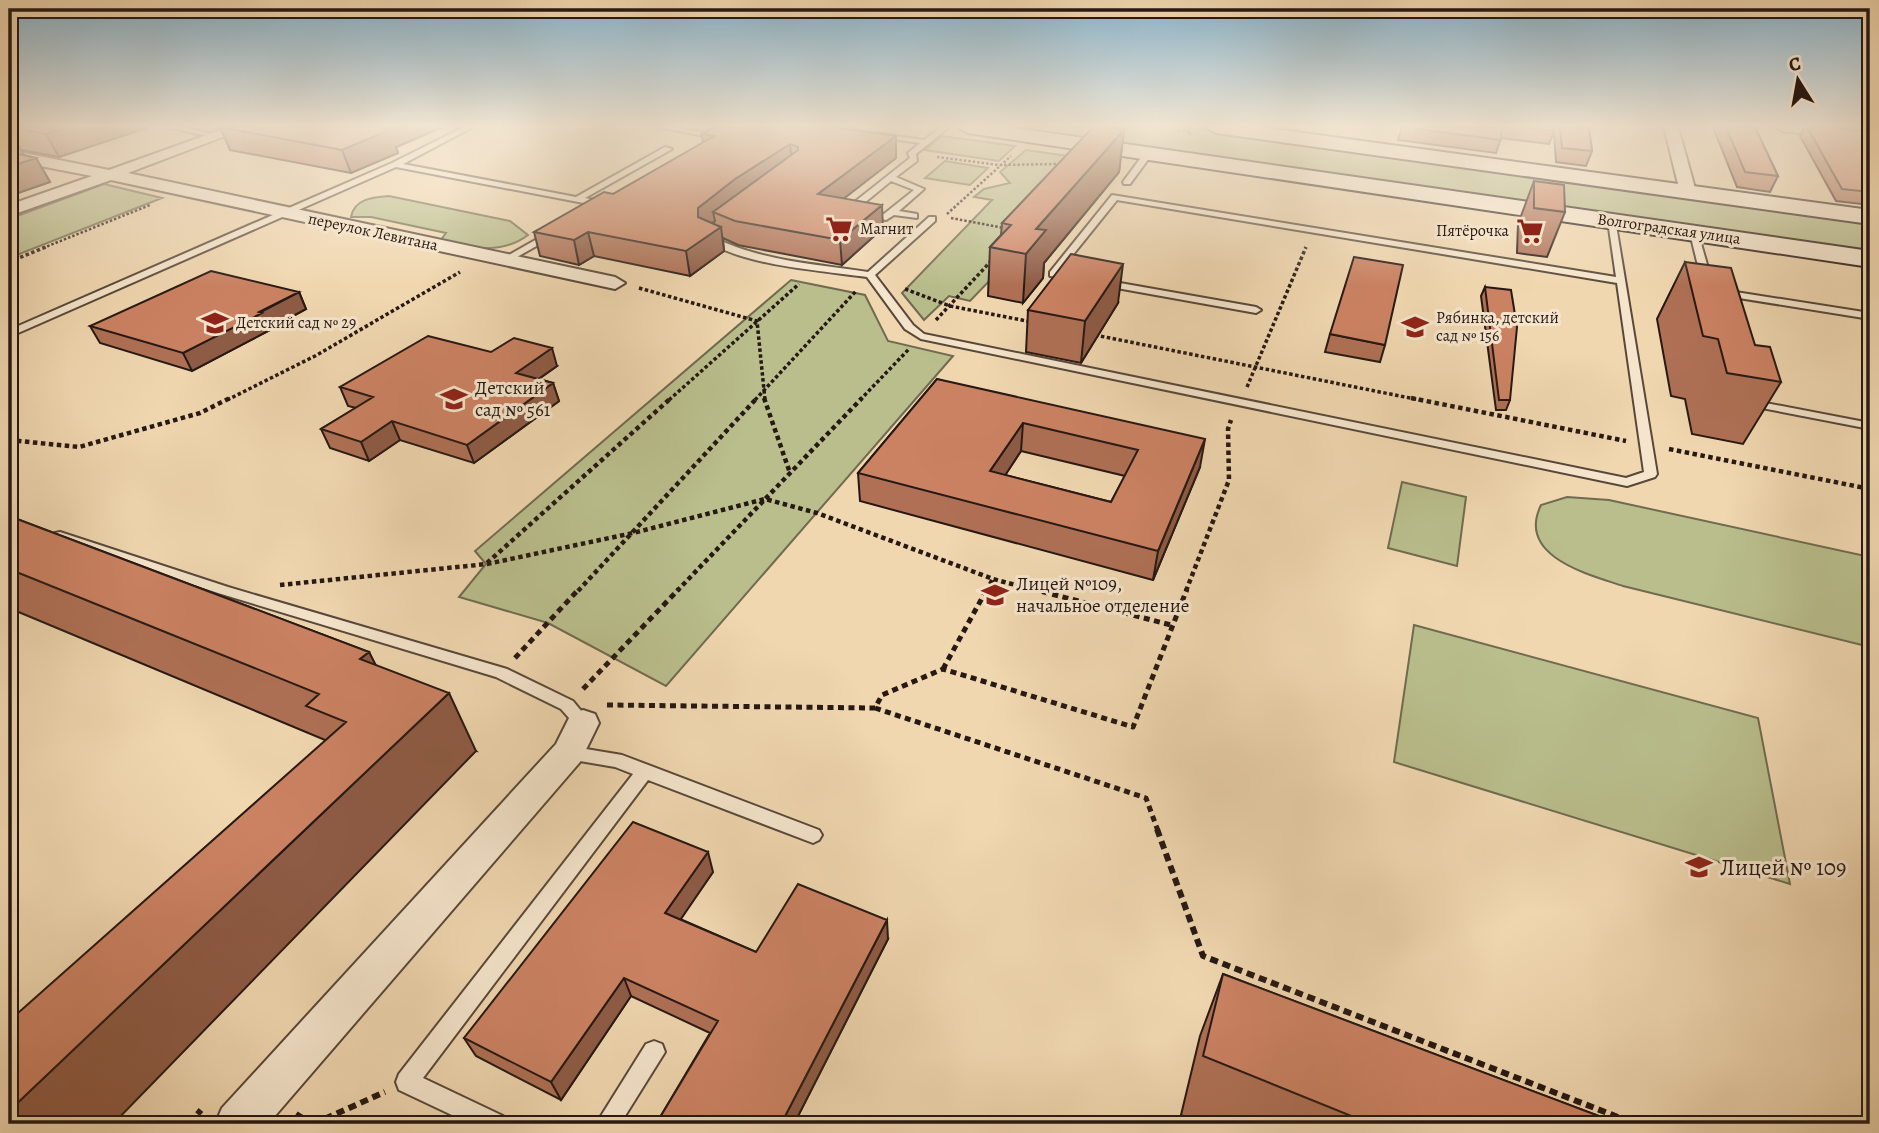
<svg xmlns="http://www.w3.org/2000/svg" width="1879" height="1133" viewBox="0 0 1879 1133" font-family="Alegreya,serif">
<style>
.green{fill:#b9be8c;stroke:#706b50;stroke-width:2}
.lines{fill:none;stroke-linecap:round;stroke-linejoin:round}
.lane-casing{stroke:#58483a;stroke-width:4}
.street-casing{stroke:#58483a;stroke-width:4}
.secondary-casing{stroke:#261813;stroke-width:4}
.path-far4{stroke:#261813;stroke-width:2.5;stroke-dasharray:2.5 2;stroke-linecap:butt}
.path-far3{stroke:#261813;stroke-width:3.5;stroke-dasharray:3.5 2.5;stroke-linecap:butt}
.path-far2{stroke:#261813;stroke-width:4.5;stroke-dasharray:4.5 3.5;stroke-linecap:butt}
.path-far1{stroke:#261813;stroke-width:5;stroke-dasharray:6 4.5;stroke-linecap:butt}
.path{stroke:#261813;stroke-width:6;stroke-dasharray:8 5;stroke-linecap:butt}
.lane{fill:#f5e5cc;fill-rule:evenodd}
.street{fill:#f5e5cc;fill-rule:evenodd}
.secondary{fill:#f5e5cc;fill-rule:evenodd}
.wall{fill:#af7055;stroke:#261813;stroke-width:2;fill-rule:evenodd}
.shaded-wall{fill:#8e5b45;stroke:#261813;stroke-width:2}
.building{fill:#cb8263;stroke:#261813;stroke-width:2;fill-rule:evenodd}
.labels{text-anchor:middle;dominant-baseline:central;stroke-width:6;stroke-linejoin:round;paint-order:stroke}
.far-poi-label{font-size:16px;fill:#261813;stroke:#f5e5cc;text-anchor:start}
.far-street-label{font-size:16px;fill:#261813;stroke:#f5e5cc}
.poi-label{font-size:19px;fill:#261813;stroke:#f5e5cc;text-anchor:start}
.near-poi-label{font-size:23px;fill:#261813;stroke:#f5e5cc;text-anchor:start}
</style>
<rect width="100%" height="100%" fill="#f0d7b0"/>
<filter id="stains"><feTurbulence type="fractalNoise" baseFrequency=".00286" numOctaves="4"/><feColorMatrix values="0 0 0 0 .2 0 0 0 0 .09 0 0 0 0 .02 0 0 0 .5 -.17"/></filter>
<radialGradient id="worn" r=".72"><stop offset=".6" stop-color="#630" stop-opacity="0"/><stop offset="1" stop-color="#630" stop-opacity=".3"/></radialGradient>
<path class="green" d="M1003 127H1183L1870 220V251Z
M942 136 1015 146 999 161 925 150Z
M1026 150 1089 159 990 271 997 273 970 301 949 296 924 320 902 293 992 200 974 197 984 189 1010 183 1000 172Z
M945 161 988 168 970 185 925 178Z
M104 184 162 198 9 258V219Z
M389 196 510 221 528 235C502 255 470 248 440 241L446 233 371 217H351C354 199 373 197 389 196Z
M791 280 865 295 888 341 953 356 666 686 548 623 459 597 486 564 475 551Z
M1402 482 1466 497 1457 566 1388 548Z
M1567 497 1609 500 1870 557V647L1623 586C1587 574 1516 556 1541 505Z
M1414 625 1758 718 1790 884 1394 762Z"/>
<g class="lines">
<defs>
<path id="lane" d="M166 127H181L221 136 217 138Z
M464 127H473L403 164 576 197 665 147 672 149 585 198 605 202V206L597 210 593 207 594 205 396 167 9 337V330L392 163Z
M658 127H674L724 137 720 139Z
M941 127H949L916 154 917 161 896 177 924 189 899 211 917 214V218L894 215 886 220 847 212V208L910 158 908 153 920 143 878 137H875V133L924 140ZM891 181 914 190 884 214 857 209Z
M1145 152 1152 154 1130 184H1124L1123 182Z
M1112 195 1616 277 1608 221 1615 219 1657 474 1655 477 1627 486 921 339 905 329 867 277C824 271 736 265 704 238L711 236C759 261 816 264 868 272L929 217H935V221L875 275 913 325 924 334 1626 478 1644 472 1617 283 1117 200 1059 272 1076 276V280L1050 276V272Z
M553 230 556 231V235L508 262 500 260Z
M1694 230 1698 233 1712 282 1710 284 1702 282 1690 233Z
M1103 280 1256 307 1261 310 1256 313 1100 285 1098 283Z
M1723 290 1870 313V319L1720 295 1718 293Z
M1750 400 1870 423V429L1746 405 1744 403Z
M60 532 228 587 507 669 573 701 591 723 589 727 583 729 577 727 561 709 496 677 218 593 55 539 53 536 55 533Z
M568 746 622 755 819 830 822 835 819 840 813 843 648 780 423 1078 503 1116 506 1124H471L399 1090 396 1082 399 1074 633 774 615 767 562 758 560 753 562 748Z
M654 1041 662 1044 665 1052 620 1124H596L646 1044Z"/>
<path id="street" d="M229 127H249L128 173 615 277 625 283 615 289 111 180 9 216V205L92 176 9 160V150L109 170Z
M1664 127H1678L1696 192 1694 195 1688 197 1680 192Z
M1775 127H1819L1870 133V141L1782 131Z
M583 710 595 714 599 723 580 762 268 1124H215L222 1108 556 744 571 714Z"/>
<path id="secondary" d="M958 127H1008L1870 251V267L968 133Z
M1206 127H1259L1870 210V224L1216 133Z"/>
</defs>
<use href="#lane" class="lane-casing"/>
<use href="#street" class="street-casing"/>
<use href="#secondary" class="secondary-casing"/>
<path class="path-far4" d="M1178 130 1191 132 1189 134
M937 157 999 165 1057 164
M947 214 1011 156
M951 218 1004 228
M43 248 150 205"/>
<path class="path-far3" d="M9 262 48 246
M639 288 757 321 765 400
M905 289 950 306 1032 322
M936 320 992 260
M1095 335 1420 400
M1247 387 1306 247
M227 400 315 356 460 272
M669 400 799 284
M755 400 857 290
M860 400 909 349"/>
<path class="path-far2" d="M764 398 790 473
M1411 398 1626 441
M9 440 79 447 200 413 230 398
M1669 449 1870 489
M487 563 671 398
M280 585 487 564 633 533 765 499 817 513 993 579 1038 591
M578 591 757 398
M677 591 862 398
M986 591 993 579
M1186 591 1229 480 1228 429 1231 420"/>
<path class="path-far1" d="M1032 589 1171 625
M515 658 579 589
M943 669 987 589
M583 689 679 589
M607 705 875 708 882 695 943 669 1133 727 1187 589
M875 708 1146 798 1158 831"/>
<path class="path" d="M1157 829 1203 956 1636 1124
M296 1114 312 1124
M189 1124 201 1110
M313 1124 385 1092"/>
<use href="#lane" class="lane"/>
<use href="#street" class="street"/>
<use href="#secondary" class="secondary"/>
</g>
<path class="wall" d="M9 127H149L59 157 21 150 24 155 36 158 50 182 9 196Z
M217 127H443L396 147 398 153 351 173 230 150 220 127Z
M714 127H857L852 130 896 136V158L844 198 883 228 842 265 738 245 723 238 724 251 690 276 594 256 579 265 540 256 534 232 613 194 703 143 702 134Z
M1402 127H1589L1592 151 1586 166 1556 162 1554 132 1549 144 1501 138 1496 153 1398 140Z
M1713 127H1755L1778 176 1770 192 1737 187Z
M1804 127H1870V131L1837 128 1870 132V205L1836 201 1800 136Z
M1124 130 1119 172 1044 263 1043 278 1023 303 988 296 990 247 1001 235 1002 223Z
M1534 181 1565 212 1547 257 1517 253 1518 224Z
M1685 262 1755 345 1781 382 1743 444 1692 434 1685 399 1671 396 1657 319Z
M1485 287 1510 400 1506 410H1496L1481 296Z
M299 292 306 309 269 329 270 330 192 371 100 343 90 326Z
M1118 303 1081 363 1026 352 1028 310Z
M1330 334 1385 345 1380 362 1325 352Z
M491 352 557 366 539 379 553 383 559 401 474 463 400 440 369 461 330 448 321 429 356 408 348 406 340 387Z
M937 379 1200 467 1153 580 860 501 858 473ZM1021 451 1125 476 1111 502 1005 475Z
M9 516 369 652 375 665 476 751 325 740 9 608Z
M713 872 680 919 756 952 888 939 794 1124H656L710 1033 631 996 561 1100 476 1056 464 1038Z
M1223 974 1620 1124H1202L1181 1115 1200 1036Z"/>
<path class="shaded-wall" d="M69 127H149L59 157 46 134Z
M382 127H443L396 147 398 153 351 173 342 150Z
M826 127H857L827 147Z
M1124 130 1119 172 1044 263 1043 278 1023 303 1026 254 1036 229Z
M896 136V158L820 217 818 194Z
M17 143 27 161 36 158 50 182 9 196V146Z
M790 144 792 165 713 212 715 221 701 232 721 227 724 251 690 276 686 251 698 217V208L735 179Z
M882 205 883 228 842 265 840 240Z
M588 232 594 256 579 265 574 240Z
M1123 264 1118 303 1081 363 1085 321Z
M299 292 306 309 269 329 270 330 192 371 183 353Z
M552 348 557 366 521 391 516 373Z
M553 383 559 401 474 463 467 445Z
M392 421 400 440 369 461 361 442Z
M1023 423 1021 451 989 500 990 471Z
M1205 439 1200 467 1153 580 1158 551Z
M369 652 399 710 360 659Z
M449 693 476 751 113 1124H9V1111Z
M708 852 713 872 672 932 665 913Z
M887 920 888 939 794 1124H781Z
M624 978 631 996 561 1100 551 1082Z"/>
<path class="building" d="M9 127H69L46 134Z
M220 127H382L379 128 390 130 342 150Z
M714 127H833L896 136 818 194 882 205 840 240 735 221 713 212 798 150V147L790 144 735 179 698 208V217L721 227 686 251 588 232 574 240 534 232 604 192 613 194 714 136 702 134Z
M1093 127H1104L1124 130 1036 229 1046 230 1026 254 990 247 1011 225 1002 223Z
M1402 127H1501V140Z
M1520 127H1554V131Z
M1560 127H1589L1592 151 1562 148Z
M1726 127H1755L1778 176 1745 172Z
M1807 127H1825L1870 132V192L1842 189Z
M9 142 17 143 9 146Z
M9 152 36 158 9 167Z
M1534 181 1564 185 1565 212 1534 208Z
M1071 254 1123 264 1085 321 1028 310Z
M1354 257 1403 265 1385 345 1330 334Z
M1685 262 1731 268 1755 345 1770 347 1781 382 1727 373 1718 339 1703 336Z
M211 271 299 292 259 312 262 313 183 353 90 326Z
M1485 287 1511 290 1517 327 1510 400H1499Z
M428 336 491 352 514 338 552 348 516 373 553 383 467 445 392 421 361 442 321 429 373 397 340 387Z
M937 379 1205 439 1158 551 858 473ZM1023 423 1138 450 1111 502 990 471Z
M9 516 369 652 360 659 449 693 9 1111V1021L346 722 306 706 319 694 9 569Z
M633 822 708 852 665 913 756 952 798 884 887 920 781 1124H656L718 1021 624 978 551 1082 464 1038Z
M1223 974 1620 1124H1371L1203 1056Z"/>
<linearGradient id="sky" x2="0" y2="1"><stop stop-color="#89b6d0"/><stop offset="0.44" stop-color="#f8eddb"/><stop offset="1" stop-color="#f8eddb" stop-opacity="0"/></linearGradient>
<rect width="1879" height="286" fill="url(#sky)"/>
<defs>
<symbol id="supermarket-bare" viewBox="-9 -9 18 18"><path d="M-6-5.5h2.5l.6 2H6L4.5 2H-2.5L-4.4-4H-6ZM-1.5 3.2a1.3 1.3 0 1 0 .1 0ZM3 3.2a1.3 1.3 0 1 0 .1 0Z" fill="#8f2418" stroke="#f5e5cc" stroke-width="2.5" paint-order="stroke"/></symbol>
<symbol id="school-bare" viewBox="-9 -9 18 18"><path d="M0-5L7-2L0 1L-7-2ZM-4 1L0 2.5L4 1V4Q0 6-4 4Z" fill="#8f2418" stroke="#f5e5cc" stroke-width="2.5" paint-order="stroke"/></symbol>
</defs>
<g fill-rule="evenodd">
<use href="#supermarket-bare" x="820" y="210" width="38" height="38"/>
<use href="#supermarket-bare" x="1511" y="212" width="38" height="38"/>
<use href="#school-bare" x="196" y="304" width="38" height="38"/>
<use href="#school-bare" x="1396" y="308" width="38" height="38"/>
<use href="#school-bare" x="435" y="380" width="38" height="38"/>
<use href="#school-bare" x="976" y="576" width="38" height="38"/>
<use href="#school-bare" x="1680" y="848" width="38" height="38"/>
</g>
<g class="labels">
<g class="far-poi-label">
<text x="860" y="229">Магнит</text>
<text x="1509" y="231" text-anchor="end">Пятёрочка</text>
<text x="1436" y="318">Рябинка, детский<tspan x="1436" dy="18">сад № 156</tspan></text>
<text x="236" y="323">Детский сад № 29</text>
</g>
<g class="far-street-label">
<text transform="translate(1669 229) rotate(8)">Волгоградская улица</text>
<text transform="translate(373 232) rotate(12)">переулок Левитана</text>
</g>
<g class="poi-label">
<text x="475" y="388">Детский<tspan x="475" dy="22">сад № 561</tspan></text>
<text x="1016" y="584">Лицей №109,<tspan x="1016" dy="22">начальное отделение</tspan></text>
</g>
<g class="near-poi-label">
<text x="1720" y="867">Лицей № 109</text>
</g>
</g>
<rect width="1879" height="1133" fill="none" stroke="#f0d7b0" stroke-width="35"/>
<rect x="10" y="10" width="1858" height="1112" fill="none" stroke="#261813" stroke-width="3.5"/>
<rect x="18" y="18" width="1844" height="1098" fill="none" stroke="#261813" stroke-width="2"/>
<g transform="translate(1798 80) rotate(349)" stroke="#f5e5cc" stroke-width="5" paint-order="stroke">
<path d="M0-5L12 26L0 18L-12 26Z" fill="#261813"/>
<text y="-10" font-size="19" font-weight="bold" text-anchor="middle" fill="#261813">С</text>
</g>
<rect width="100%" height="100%" filter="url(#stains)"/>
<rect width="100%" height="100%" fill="url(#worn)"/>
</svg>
